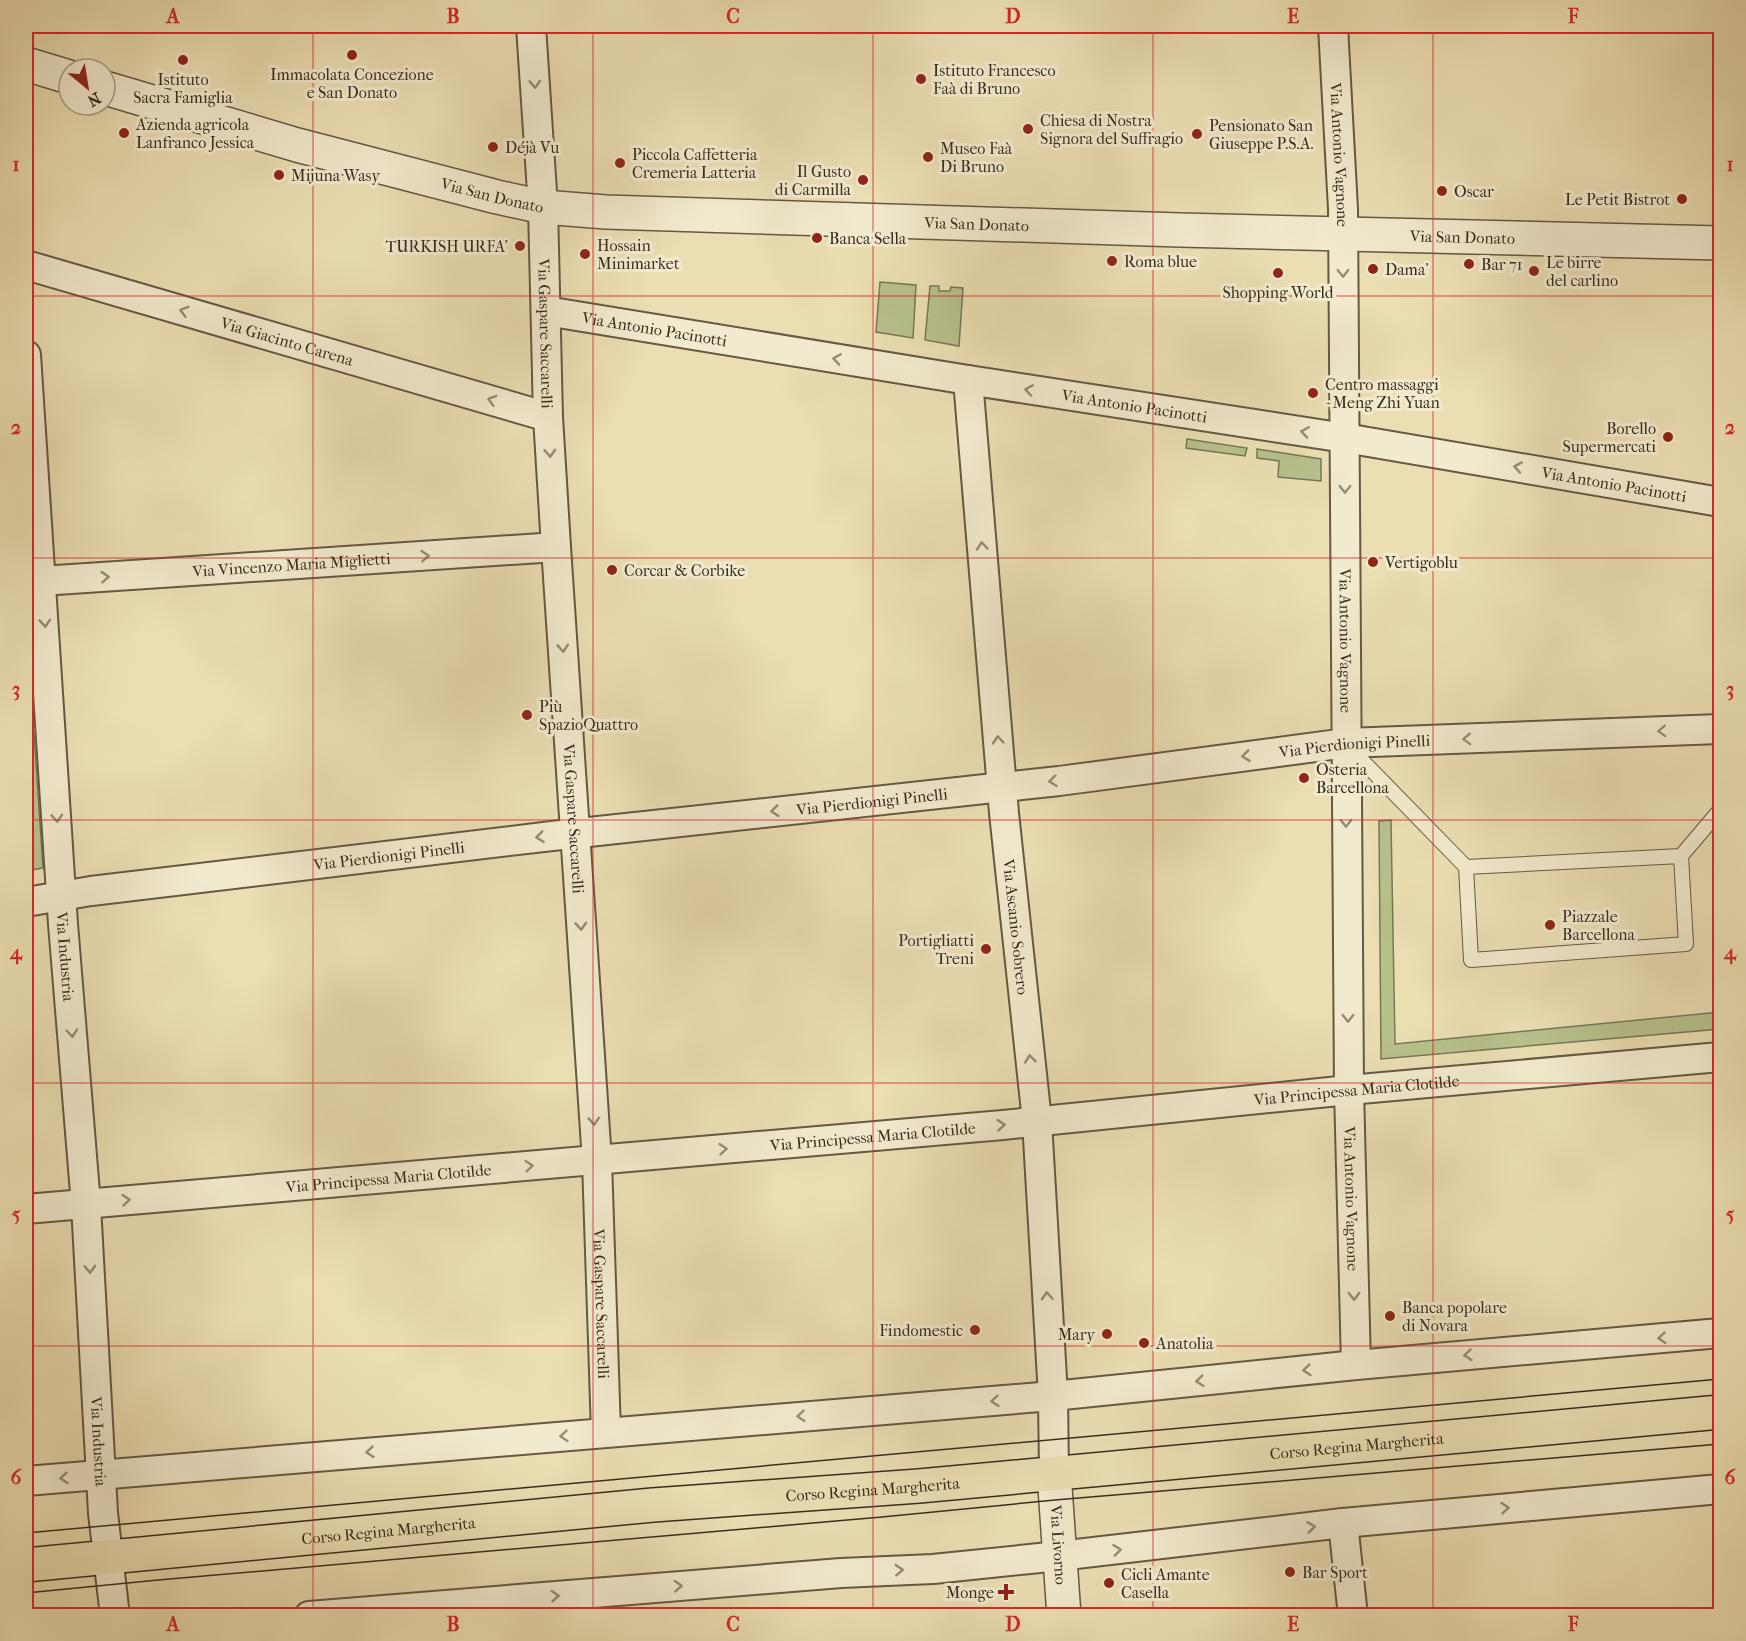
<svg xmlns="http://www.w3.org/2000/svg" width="1746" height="1641" viewBox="0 0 1746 1641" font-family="'IM FELL French Canon',serif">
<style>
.green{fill:#b7c18d;stroke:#777756;stroke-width:1.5}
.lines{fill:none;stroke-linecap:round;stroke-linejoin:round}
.service-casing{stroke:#645944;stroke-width:16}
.minor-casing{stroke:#645944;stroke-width:32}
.tertiary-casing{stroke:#645944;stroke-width:36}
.primary-casing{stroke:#372d1f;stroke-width:36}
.service{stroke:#f2eace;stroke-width:14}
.minor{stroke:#f2eace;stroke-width:28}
.tertiary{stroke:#f2eace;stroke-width:33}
.primary{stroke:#ebdeb3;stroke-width:33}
.tram{stroke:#372d1f;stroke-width:1.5}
.oneway{stroke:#948c76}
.grid{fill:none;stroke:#d62828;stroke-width:1.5;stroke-opacity:0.55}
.poi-dot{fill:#8f2418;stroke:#f2eace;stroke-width:2}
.labels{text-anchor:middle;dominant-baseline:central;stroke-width:6;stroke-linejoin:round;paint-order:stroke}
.poi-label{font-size:16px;fill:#372d1f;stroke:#f2eace;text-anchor:start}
.street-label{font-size:16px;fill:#372d1f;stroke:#f2eace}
.neatline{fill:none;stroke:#d62828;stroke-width:2}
.grid-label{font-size:20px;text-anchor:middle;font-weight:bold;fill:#d62828}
</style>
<rect width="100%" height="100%" fill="#ebdeb3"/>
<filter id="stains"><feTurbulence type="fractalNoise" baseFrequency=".00333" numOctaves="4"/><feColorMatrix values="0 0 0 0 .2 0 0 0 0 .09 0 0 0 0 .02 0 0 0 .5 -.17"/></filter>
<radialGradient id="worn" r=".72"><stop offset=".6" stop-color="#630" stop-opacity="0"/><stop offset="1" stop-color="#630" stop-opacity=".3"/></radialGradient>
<path class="green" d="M880 282 916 285 913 338 876 332Z
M930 286H939V291H950L951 287 963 288 959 346 925 340Z
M1187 439 1247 448 1245 456 1186 448Z
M1257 449 1321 459V481L1278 477 1279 461 1257 458Z
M26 612 32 711H26Z
M34 733 43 868 26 871V734Z
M1391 820 1395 1044 1720 1012V1029L1381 1059 1379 821Z"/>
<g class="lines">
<defs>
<path id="service" d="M1349 747 1466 867 1471 960 1686 944 1681 856 1466 867
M1681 856 1720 810"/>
<g id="minor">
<path id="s1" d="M531 26 543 207 548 417 556 547 597 1161 606 1432"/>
<path id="s2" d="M1333 26 1343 209 1349 1090 1356 1365"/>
<path id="s3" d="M26 265 548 417"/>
<path id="s4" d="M546 311 968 380 1345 438 1720 502"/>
<path id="s5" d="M26 355 63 924 86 1205 103 1513 115 1616"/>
<path id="s6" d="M968 380 1004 813 1037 1121 1053 1396 1054 1473"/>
<path id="s7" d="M26 582 556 547"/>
<path id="s8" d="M26 902 91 891 552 836 1059 781 1346 743 1720 729"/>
<path id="s9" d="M26 1209 1003 1125 1349 1090 1720 1057"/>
<path d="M26 1481 1053 1396 1356 1365 1720 1333"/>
<path d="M1343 1523 1353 1616"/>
<path d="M309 1616 841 1573 933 1569 1059 1556 1343 1523 1720 1489"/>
</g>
<g id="tertiary">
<path d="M26 64 69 77"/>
<path id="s10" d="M105 88 297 145 497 197 543 207 606 212 1180 230 1720 243"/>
<path id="s11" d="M1054 1473 1064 1616"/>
</g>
<g id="primary">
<path id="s12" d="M26 1565 653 1505 919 1486 1720 1412"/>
</g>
</defs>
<use href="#service" class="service-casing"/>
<use href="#minor" class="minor-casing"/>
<use href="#tertiary" class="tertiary-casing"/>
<use href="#primary" class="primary-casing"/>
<use href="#service" class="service"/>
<use href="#minor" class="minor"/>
<use href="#tertiary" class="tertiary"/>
<use href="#primary" class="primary"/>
<path class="tram" d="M26 1533 1720 1379
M26 1593 158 1580 882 1517 1055 1500 1720 1444"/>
</g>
<defs><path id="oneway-chevron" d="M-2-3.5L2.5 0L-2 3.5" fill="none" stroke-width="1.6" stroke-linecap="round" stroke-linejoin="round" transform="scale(1.5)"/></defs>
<g class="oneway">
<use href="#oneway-chevron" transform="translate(535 84) rotate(86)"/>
<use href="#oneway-chevron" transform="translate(1343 273) rotate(89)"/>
<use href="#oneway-chevron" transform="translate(184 311) rotate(-164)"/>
<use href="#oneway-chevron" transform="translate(837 359) rotate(-171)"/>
<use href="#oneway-chevron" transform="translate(1029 390) rotate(-171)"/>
<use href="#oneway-chevron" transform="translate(492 400) rotate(-164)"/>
<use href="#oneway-chevron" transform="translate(1305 432) rotate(-171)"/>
<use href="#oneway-chevron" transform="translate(550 453) rotate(87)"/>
<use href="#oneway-chevron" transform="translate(1518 467) rotate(-170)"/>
<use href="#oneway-chevron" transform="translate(1345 489) rotate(90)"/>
<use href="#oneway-chevron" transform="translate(982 546) rotate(-95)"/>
<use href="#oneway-chevron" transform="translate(425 556) rotate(-4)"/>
<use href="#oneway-chevron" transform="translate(105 577) rotate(-4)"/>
<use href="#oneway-chevron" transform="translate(45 623) rotate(86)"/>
<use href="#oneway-chevron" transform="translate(563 648) rotate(86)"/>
<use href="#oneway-chevron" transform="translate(1662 731) rotate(178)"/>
<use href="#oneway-chevron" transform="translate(1467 739) rotate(178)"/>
<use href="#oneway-chevron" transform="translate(998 740) rotate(-95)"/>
<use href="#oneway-chevron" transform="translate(1246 756) rotate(173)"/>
<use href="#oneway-chevron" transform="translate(1053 781) rotate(174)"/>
<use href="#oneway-chevron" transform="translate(775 811) rotate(174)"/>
<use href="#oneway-chevron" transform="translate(57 818) rotate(86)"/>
<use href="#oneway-chevron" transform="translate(1346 823) rotate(90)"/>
<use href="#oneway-chevron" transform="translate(540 837) rotate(173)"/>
<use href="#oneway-chevron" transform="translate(581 926) rotate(86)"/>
<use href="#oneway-chevron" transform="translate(1348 1018) rotate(90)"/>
<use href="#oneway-chevron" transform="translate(72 1033) rotate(85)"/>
<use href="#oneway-chevron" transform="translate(1030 1059) rotate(-96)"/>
<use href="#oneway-chevron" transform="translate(594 1121) rotate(86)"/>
<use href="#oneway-chevron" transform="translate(1001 1125) rotate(-5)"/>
<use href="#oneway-chevron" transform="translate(723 1149) rotate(-5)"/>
<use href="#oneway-chevron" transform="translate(529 1166) rotate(-5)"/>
<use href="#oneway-chevron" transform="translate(126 1200) rotate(-5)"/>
<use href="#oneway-chevron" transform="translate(90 1269) rotate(87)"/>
<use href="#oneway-chevron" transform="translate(1047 1296) rotate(-93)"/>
<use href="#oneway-chevron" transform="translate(1354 1296) rotate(89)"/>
<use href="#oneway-chevron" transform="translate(1662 1338) rotate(175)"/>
<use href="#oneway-chevron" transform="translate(1468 1355) rotate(175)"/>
<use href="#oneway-chevron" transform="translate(1307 1370) rotate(174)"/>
<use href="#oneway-chevron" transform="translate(1200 1381) rotate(174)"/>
<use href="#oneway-chevron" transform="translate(995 1401) rotate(175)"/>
<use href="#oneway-chevron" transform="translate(801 1416) rotate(175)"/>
<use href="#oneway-chevron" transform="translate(564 1436) rotate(175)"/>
<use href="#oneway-chevron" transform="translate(370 1452) rotate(175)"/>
<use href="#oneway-chevron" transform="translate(64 1478) rotate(175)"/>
<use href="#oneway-chevron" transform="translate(1505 1508) rotate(-5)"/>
<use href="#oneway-chevron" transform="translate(1311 1527) rotate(-7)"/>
<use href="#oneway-chevron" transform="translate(1117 1550) rotate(-7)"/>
<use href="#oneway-chevron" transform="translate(899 1570) rotate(-3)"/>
<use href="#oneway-chevron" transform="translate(678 1586) rotate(-4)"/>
<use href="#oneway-chevron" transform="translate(555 1596) rotate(-5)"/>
</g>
<path class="grid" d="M313 26V1616M593 26V1616M873 26V1616M1153 26V1616M1433 26V1616M26 296H1720M26 558H1720M26 820H1720M26 1083H1720M26 1346H1720"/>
<g class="poi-dot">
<circle cx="352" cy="55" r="6"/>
<circle cx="183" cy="60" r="6"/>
<circle cx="921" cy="79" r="6"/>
<circle cx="1028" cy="129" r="6"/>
<circle cx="124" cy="133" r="6"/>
<circle cx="1197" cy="134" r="6"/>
<circle cx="493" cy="147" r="6"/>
<circle cx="928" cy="157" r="6"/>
<circle cx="620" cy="163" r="6"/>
<circle cx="279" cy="175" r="6"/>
<circle cx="863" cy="180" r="6"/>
<circle cx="1442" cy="191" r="6"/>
<circle cx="1682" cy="199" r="6"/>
<circle cx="817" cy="238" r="6"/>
<circle cx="520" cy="246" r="6"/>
<circle cx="585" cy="254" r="6"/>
<circle cx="1112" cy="261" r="6"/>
<circle cx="1469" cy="264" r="6"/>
<circle cx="1373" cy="269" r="6"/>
<circle cx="1534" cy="271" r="6"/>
<circle cx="1278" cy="273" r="6"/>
<circle cx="1313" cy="393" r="6"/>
<circle cx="1668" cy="437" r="6"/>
<circle cx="1373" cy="562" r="6"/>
<circle cx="612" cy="570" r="6"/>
<circle cx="527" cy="715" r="6"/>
<circle cx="1304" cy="778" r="6"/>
<circle cx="1550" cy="925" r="6"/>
<circle cx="986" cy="949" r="6"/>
<circle cx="1390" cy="1316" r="6"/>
<circle cx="975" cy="1330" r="6"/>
<circle cx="1107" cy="1334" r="6"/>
<circle cx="1144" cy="1343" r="6"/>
<circle cx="1290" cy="1572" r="6"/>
<circle cx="1109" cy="1583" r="6"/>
<path d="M1003 1583h6v6h6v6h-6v6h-6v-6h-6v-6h6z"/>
</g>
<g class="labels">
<g class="poi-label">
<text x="933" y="70">Istituto Francesco<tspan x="933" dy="18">Faà di Bruno</tspan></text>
<text x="352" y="74" text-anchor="middle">Immacolata Concezione<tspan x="352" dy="18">e San Donato</tspan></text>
<text x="183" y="79" text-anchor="middle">Istituto<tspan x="183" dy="18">Sacra Famiglia</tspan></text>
<text x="1040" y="120">Chiesa di Nostra<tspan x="1040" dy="18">Signora del Suffragio</tspan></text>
<text x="136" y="124">Azienda agricola<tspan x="136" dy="18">Lanfranco Jessica</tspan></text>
<text x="1209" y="125">Pensionato San<tspan x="1209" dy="18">Giuseppe P.S.A.</tspan></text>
<text x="505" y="147">Déjà Vu</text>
<text x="940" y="148">Museo Faà<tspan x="940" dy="18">Di Bruno</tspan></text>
<text x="632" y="154">Piccola Caffetteria<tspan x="632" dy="18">Cremeria Latteria</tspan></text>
<text x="851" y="171" text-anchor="end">Il Gusto<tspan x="851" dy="18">di Carmilla</tspan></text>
<text x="291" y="175">Mijuna Wasy</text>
<text x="1454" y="191">Oscar</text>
<text x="1670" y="199" text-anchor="end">Le Petit Bistrot</text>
<text x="829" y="238">Banca Sella</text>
<text x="597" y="245">Hossain<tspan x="597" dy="18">Minimarket</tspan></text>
<text x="508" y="246" text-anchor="end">TURKISH URFA'</text>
<text x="1124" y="261">Roma blue</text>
<text x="1546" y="262">Le birre<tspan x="1546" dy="18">del carlino</tspan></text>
<text x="1481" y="264">Bar 71</text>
<text x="1385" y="269">Dama'</text>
<text x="1278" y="292" text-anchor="middle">Shopping World</text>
<text x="1325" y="384">Centro massaggi<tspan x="1325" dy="18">- Meng Zhi Yuan</tspan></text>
<text x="1656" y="428" text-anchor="end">Borello<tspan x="1656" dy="18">Supermercati</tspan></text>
<text x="1385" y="562">Vertigoblu</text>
<text x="624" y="570">Corcar &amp; Corbike</text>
<text x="539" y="706">Più<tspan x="539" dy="18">SpazioQuattro</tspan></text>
<text x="1316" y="769">Osteria<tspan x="1316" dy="18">Barcellona</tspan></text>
<text x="1562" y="916">Piazzale<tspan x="1562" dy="18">Barcellona</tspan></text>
<text x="974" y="940" text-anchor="end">Portigliatti<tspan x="974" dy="18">Treni</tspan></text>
<text x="1402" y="1307">Banca popolare<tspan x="1402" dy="18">di Novara</tspan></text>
<text x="963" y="1330" text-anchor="end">Findomestic</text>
<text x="1095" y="1334" text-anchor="end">Mary</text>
<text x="1156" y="1343">Anatolia</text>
<text x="1302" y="1572">Bar Sport</text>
<text x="1121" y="1574">Cicli Amante<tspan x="1121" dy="18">Casella</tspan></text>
<text x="994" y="1592" text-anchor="end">Monge</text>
</g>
<g class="street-label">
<text stroke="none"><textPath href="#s2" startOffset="129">Via Antonio Vagnone</textPath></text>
<text stroke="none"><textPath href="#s10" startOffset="402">Via San Donato</textPath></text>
<text stroke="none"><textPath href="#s10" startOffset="888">Via San Donato</textPath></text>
<text stroke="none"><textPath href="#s10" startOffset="1374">Via San Donato</textPath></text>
<text stroke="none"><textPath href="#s4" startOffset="110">Via Antonio Pacinotti</textPath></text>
<text stroke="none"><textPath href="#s1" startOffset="308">Via Gaspare Saccarelli</textPath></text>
<text stroke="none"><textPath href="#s3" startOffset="272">Via Giacinto Carena</textPath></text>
<text stroke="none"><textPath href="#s4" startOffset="596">Via Antonio Pacinotti</textPath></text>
<text stroke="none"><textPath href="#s4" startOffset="1082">Via Antonio Pacinotti</textPath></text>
<text stroke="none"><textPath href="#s7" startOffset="266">Via Vincenzo Maria Miglietti</textPath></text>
<text stroke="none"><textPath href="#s2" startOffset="615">Via Antonio Vagnone</textPath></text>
<text stroke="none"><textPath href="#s8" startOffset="1338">Via Pierdionigi Pinelli</textPath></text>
<text stroke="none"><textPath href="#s8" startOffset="852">Via Pierdionigi Pinelli</textPath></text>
<text stroke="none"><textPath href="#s1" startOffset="794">Via Gaspare Saccarelli</textPath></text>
<text stroke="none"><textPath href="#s8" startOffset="366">Via Pierdionigi Pinelli</textPath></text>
<text stroke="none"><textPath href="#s6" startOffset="549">Via Ascanio Sobrero</textPath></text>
<text stroke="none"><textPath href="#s5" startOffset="603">Via Industria</textPath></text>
<text stroke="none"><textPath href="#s9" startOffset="1336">Via Principessa Maria Clotilde</textPath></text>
<text stroke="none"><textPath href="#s9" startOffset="850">Via Principessa Maria Clotilde</textPath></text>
<text stroke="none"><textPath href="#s9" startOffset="364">Via Principessa Maria Clotilde</textPath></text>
<text stroke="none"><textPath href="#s2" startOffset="1173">Via Antonio Vagnone</textPath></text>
<text stroke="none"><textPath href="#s1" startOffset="1280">Via Gaspare Saccarelli</textPath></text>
<text stroke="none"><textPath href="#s5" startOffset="1089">Via Industria</textPath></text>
<text stroke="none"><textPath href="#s12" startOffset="1336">Corso Regina Margherita</textPath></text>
<text stroke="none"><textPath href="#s12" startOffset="850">Corso Regina Margherita</textPath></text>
<text stroke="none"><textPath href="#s12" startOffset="364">Corso Regina Margherita</textPath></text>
<text stroke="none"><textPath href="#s11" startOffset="72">Via Livorno</textPath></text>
</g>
</g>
<rect width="1746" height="1641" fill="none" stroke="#ebdeb3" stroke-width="66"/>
<g transform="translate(87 87) rotate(150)"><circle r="28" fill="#f2eace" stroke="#a79e88" stroke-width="1.5"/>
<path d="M0-4.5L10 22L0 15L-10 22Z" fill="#8f2418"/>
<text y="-9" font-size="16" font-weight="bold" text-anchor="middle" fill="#372d1f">N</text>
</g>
<rect x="33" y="33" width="1680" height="1575" class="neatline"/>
<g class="grid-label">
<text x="173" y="23">A</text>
<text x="453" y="23">B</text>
<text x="733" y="23">C</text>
<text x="1013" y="23">D</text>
<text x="1293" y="23">E</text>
<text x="1573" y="23">F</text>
<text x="16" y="171">1</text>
<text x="1730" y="171">1</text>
<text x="16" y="434">2</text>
<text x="1730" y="434">2</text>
<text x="16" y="696">3</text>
<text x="1730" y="696">3</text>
<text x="16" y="959">4</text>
<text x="1730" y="959">4</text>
<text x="16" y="1221">5</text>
<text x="1730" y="1221">5</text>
<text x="16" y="1484">6</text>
<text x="1730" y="1484">6</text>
<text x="173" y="1631">A</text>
<text x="453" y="1631">B</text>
<text x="733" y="1631">C</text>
<text x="1013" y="1631">D</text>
<text x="1293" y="1631">E</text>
<text x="1573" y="1631">F</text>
</g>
<rect width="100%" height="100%" filter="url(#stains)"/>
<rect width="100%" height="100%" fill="url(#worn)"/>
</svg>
